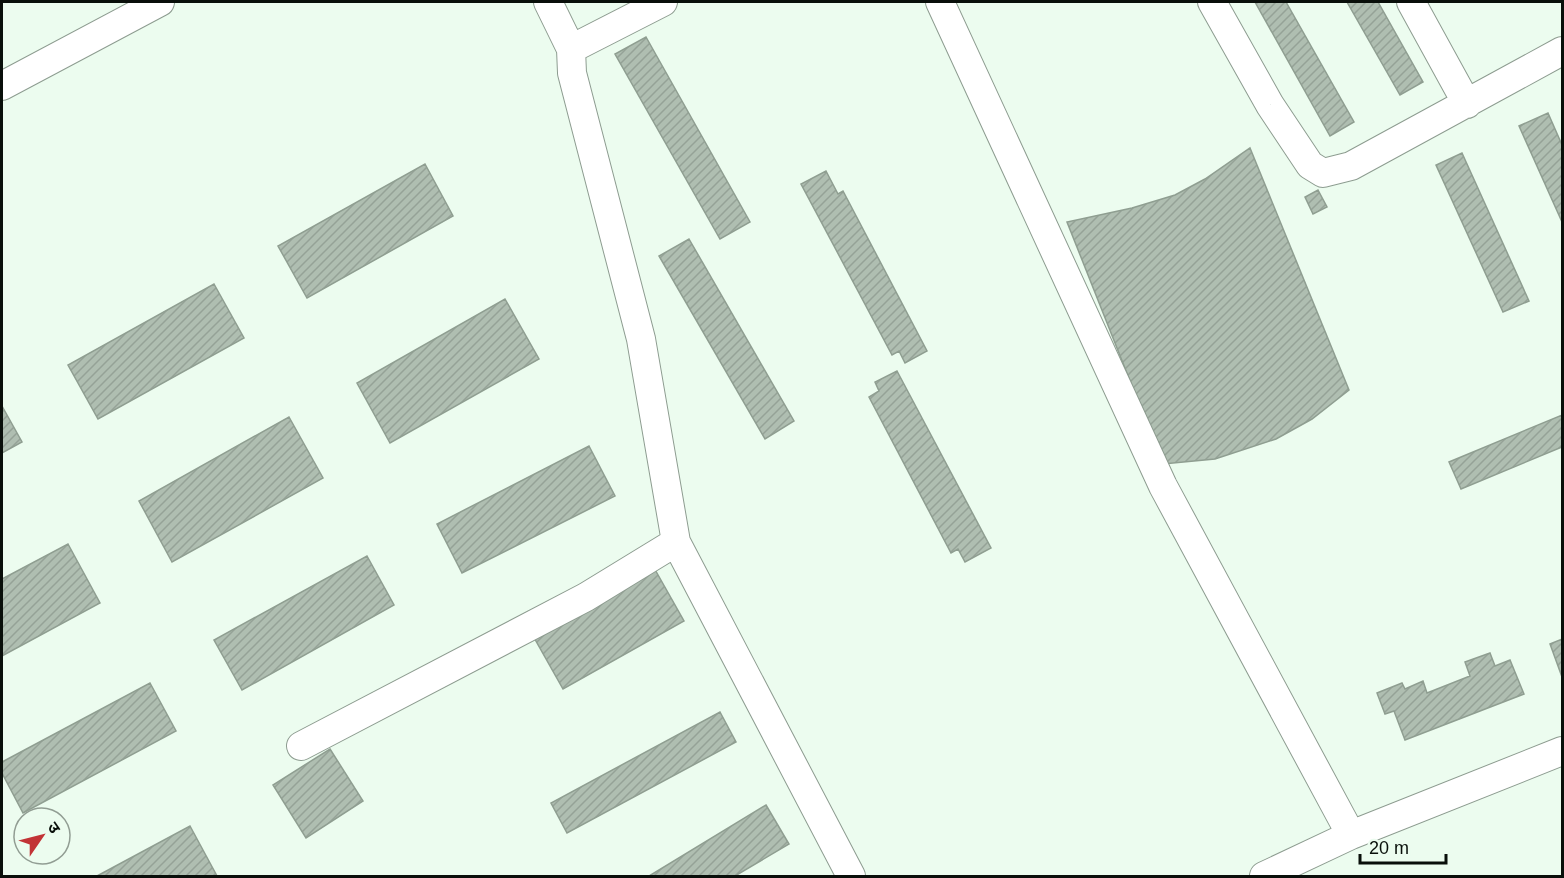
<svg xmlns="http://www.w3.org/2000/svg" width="1564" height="878" viewBox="0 0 1564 878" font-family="Arial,'Noto Sans Devanagari',sans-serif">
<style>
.building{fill:url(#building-hatch);stroke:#8f9e91;stroke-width:1.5}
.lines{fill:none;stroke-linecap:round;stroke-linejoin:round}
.street-casing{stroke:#8d9c90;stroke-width:30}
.street{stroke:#fff;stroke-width:28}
</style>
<defs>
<pattern id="building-hatch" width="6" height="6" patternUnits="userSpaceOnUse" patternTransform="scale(1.5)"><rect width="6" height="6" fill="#afbeb1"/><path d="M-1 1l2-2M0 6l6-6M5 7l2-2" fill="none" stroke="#95a297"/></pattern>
</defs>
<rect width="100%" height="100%" fill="#ecfcef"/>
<path class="building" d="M1255 2H1286L1354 122 1330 136Z
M1347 2H1378L1423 82 1400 95Z
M646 37 750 222 720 239 615 54Z
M1548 113 1562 145V222L1519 126Z
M1250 148 1349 390 1312 419 1276 439 1215 459 1163 464 1067 222 1132 208 1175 195 1205 179Z
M1462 153 1529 301 1503 312 1436 165Z
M425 164 453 216 307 298 278 246Z
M826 171 838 194 843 191 927 351 905 363 899 351 892 355 801 184Z
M1318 190 1327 207 1313 214 1305 197Z
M689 239 794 421 765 439 659 256Z
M214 284 244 338 98 419 68 365Z
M505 299 539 359 390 443 357 383Z
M897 371 991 548 965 562 958 549 951 553 869 397 879 391 875 382Z
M2 406 22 442 2 453Z
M1562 415V447L1461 489 1449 462Z
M289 417 323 478 172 562 139 501Z
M589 446 615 496 462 573 437 524Z
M68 544 100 603 2 656V579Z
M367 556 394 605 242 690 214 640Z
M653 566 684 621 563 689 532 634Z
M1562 639V677L1550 644Z
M1490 653 1495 666 1510 660 1524 694 1405 740 1394 711 1385 714 1377 693 1402 683 1405 689 1423 681 1427 693 1470 676 1465 662Z
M150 683 176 731 23 813 2 773V762Z
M720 712 736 742 567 833 551 803Z
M330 749 363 801 306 838 273 785Z
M766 805 789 844 735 876H649Z
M190 826 217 876H97Z"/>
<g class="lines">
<defs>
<path id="street" d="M548 2 571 49 572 73 641 339 676 542 851 876
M940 2 1163 486 1351 835
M1212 2 1270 105 1310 165 1323 173 1351 166 1562 51
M1411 2 1467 104
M571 49 663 2
M2 86 160 2
M301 746 586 597 676 542
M1264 876 1351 835 1562 751"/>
</defs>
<use href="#street" class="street-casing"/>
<use href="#street" class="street"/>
</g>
<rect width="1564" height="878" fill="none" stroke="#090f0a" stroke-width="6"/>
<g transform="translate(42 836) rotate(55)"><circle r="28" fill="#ecfcef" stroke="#919d93" stroke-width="1.5"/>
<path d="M0-4.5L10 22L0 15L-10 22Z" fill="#c23336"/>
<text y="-9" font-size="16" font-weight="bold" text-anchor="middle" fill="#090f0a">उ</text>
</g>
<path d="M1360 854v9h86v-9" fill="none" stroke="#090f0a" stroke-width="3"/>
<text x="1369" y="854" font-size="18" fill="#090f0a" stroke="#ecfcef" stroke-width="4.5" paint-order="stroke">20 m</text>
</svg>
